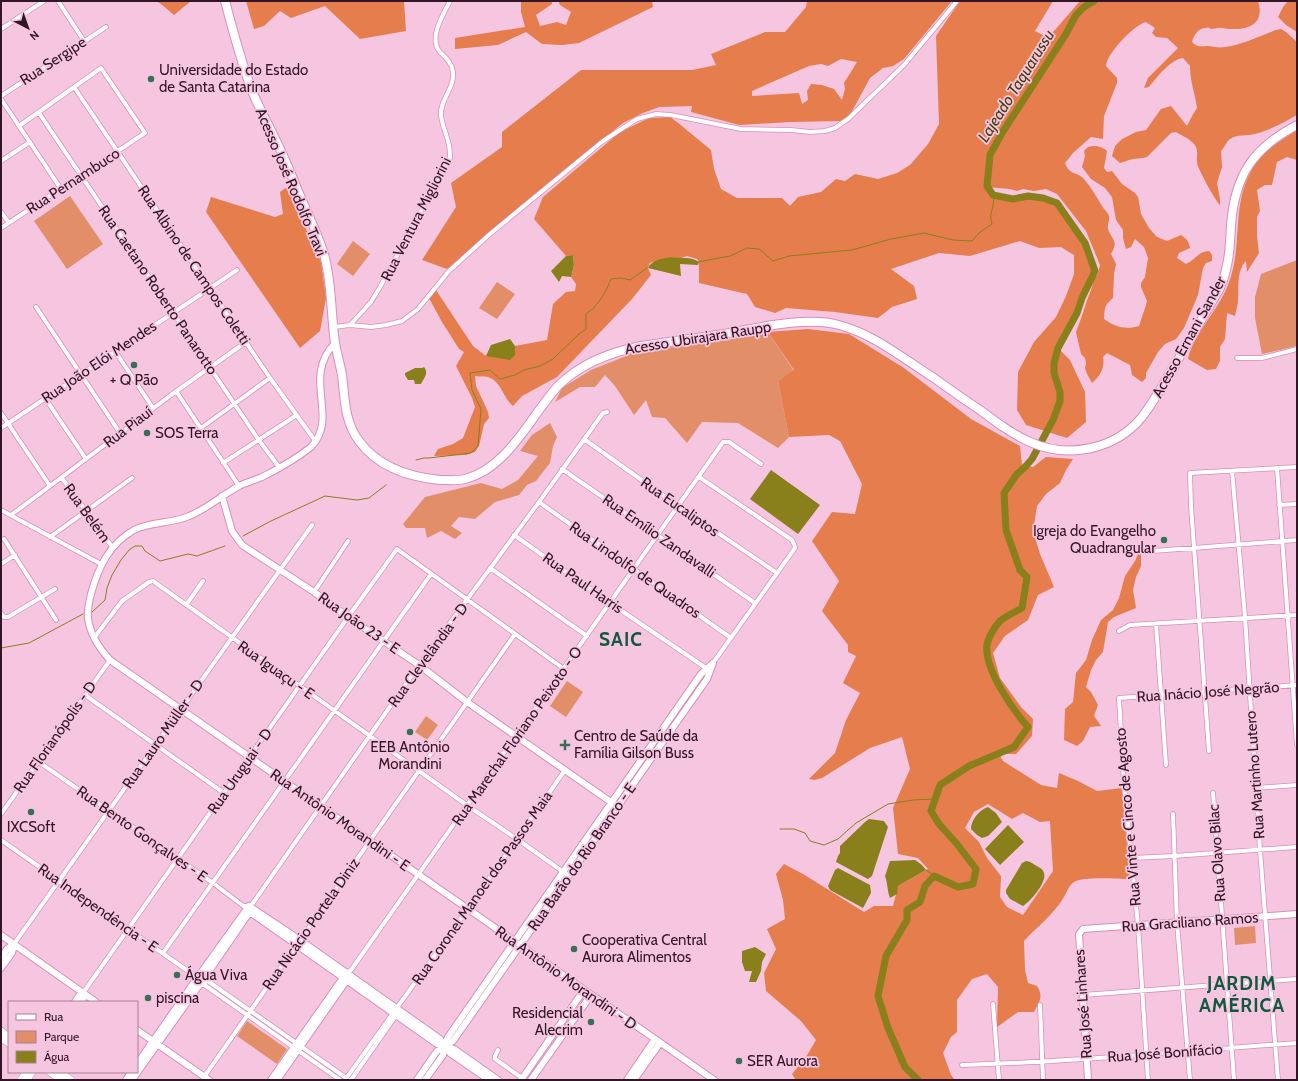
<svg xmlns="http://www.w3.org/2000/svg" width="1298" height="1081" viewBox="0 0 1298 1081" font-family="Cabin,sans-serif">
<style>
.green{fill:#e28e69}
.forest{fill:#e67d4d;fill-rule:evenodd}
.water{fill:#897f1b}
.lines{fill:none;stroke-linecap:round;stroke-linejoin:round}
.stream{stroke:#897f1b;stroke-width:1}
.river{stroke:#897f1b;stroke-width:7}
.street-casing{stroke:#d98dba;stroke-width:5.5}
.secondary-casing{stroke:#d98dba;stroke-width:8}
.primary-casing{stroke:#d98dba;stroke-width:8}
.highway-casing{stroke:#d98dba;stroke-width:10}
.street{stroke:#fff;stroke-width:4}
.secondary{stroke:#fff;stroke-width:6}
.primary{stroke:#fff;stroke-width:7}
.highway{stroke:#fff;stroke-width:8}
.poi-dot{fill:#376f57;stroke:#f6c6e1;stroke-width:1.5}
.labels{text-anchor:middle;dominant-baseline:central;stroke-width:3.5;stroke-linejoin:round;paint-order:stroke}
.street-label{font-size:15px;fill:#321527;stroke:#f6c6e1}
.poi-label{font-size:15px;fill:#321527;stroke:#f6c6e1;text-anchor:start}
.water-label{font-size:16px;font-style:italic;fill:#45400b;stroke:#f6c6e1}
.district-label{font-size:19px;font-weight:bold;letter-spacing:1px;fill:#11583e;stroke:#f6c6e1}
</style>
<rect width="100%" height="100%" fill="#f6c6e1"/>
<path class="green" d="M70 196 103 244 67 269 34 221Z
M353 241 370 254 353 276 337 264Z
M1297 260V346L1262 354 1255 318V297L1261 274Z
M497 282 515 294 497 319 479 308Z
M768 332 794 371 778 381 789 437 778 448 738 423 702 422 687 443 665 418 652 417 646 400 634 415 615 386 605 375 595 387H580L555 402 562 388 591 370 631 354 697 343 727 340Z
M550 423 557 437 553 446 550 463 536 481 527 485 519 495 495 502 475 519 459 517 451 526 462 533 455 539 441 531 427 538 425 528H406L403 524 425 497 481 483 502 489 518 480 538 456 520 451 532 435Z
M567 681 583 692 566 717 550 706Z
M426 716 438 725 427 740 415 732Z
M1255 926 1256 943 1235 945 1234 928Z
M247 1021 287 1049 277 1064 237 1036Z"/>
<path class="forest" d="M156 1H191L174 15 161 4Z
M246 1H404L406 31 360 39 325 6 291 18 280 11 264 26 254 29Z
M521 1H552V4L536 15 540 26 557 22 566 25 571 12 560 5 558 1H652L653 7 579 43 562 45 542 44 526 32 498 45 455 49V38L525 27 521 12Z
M807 1H952L904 59 893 66 883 68 870 78 850 115 840 121 790 122 739 125 691 112 692 106 659 107 643 113 623 123 533 196 447 269 422 260 456 207 451 183 502 147V132L581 70H692L716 65 711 54 765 32H785L806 7ZM841 59 857 62 844 83 845 89 842 100 834 89 822 85 811 84 807 91 808 100 802 104 799 93 752 96V91L809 66 821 64 828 66Z
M960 1H1053L1035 31 1047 37 1055 30 1080 1H1258C1265 23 1250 30 1230 29 1226 29 1222 27 1218 28 1216 28 1214 29 1212 29 1207 28 1211 27 1206 28 1198 28 1194 35 1192 42 1198 48 1201 46 1209 46 1214 47 1220 48 1225 47 1239 46 1263 35 1276 30L1281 29 1286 32 1297 42V115C1283 123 1270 130 1255 134 1247 136 1237 134 1230 139 1226 142 1225 147 1221 151L1222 167 1217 183 1220 199V205C1216 202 1197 167 1197 163 1196 155 1200 149 1192 142 1188 138 1181 135 1176 132L1171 133 1147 157C1141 159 1135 158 1129 160 1126 161 1124 162 1120 163L1112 156 1115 146 1122 139 1136 132 1146 130 1161 109 1171 106 1187 126 1192 116 1197 108C1195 94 1190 81 1190 66L1183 58C1171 59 1157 77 1149 87L1144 88 1148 78 1178 48 1167 38 1156 37 1152 33 1155 28 1146 22C1134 25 1107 53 1106 66L1117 78V83L1104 116 1103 139 1091 137 1073 153 1065 163C1069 175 1077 172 1083 178 1092 188 1097 198 1104 209 1106 211 1108 213 1109 216 1110 221 1107 224 1108 229 1112 241 1119 240 1111 254L1116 264 1114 274 1113 298C1104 306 1105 307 1104 319 1115 327 1126 330 1139 326L1146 305 1147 301 1141 287V283L1145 277 1148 258 1144 247 1135 239 1131 247 1126 249 1123 238V230L1116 220 1112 197 1105 188 1091 179 1082 167 1085 156 1084 151 1088 147C1095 145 1101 146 1107 151L1104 168 1107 172 1112 171 1122 184 1135 193 1138 197 1141 214 1149 228 1157 237 1167 241 1181 235C1187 239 1189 242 1190 248L1179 253 1177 258 1186 264C1195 260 1199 251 1209 251L1212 255V261L1206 263 1203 268 1198 295 1184 328 1176 339 1165 344 1158 352 1146 373V378L1142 382 1132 375 1130 365 1107 353 1103 357C1105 368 1100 376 1092 383L1087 374 1085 368 1086 363 1085 358 1081 354 1076 332 1083 313 1086 303 1091 290 1094 279 1098 274 1100 265 1086 231 1057 194 1046 189 1034 191 1023 189 1017 191 1010 189 987 187 993 196 1013 199 1028 196 1043 198 1057 203 1085 243 1095 271 1082 298 1077 313 1058 348 1070 360 1085 392 1086 422 1067 438 1026 425 1017 410 1018 372 1034 342 1056 317 1066 296 1074 274V255L1061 247 1039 248 1020 241 970 256 939 253 891 269 914 286 917 299 892 307 878 318 835 312 786 308 775 313 755 307 747 294 699 283V262L697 259 687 256 678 259 670 257 650 263 648 268 651 275 632 299 557 377 522 396 513 406C503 398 502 382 488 377 485 376 479 377 475 376L476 386 488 412 489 418 484 424 479 446 475 452 466 455 434 456 438 449 453 444 463 438 475 407 472 398 456 366 464 352 459 349 442 322 429 298 436 290 473 346 486 356 515 355V346L547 340 553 304 566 292 575 291 576 284 571 277 574 265 573 255 566 256 534 219 543 197 620 132 649 118 670 117 677 122 711 150 714 169 721 189 737 198H782L790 206 798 197 821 192 836 179 845 181 855 174 878 179 897 173 910 165 928 144 939 124 936 36Z
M1288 1H1297V32L1286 25 1278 17 1283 7Z
M1297 130V160L1287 157 1277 162 1272 185H1265L1257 190 1260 211 1257 217V236L1259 253 1247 272 1246 261C1236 271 1239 289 1238 302 1237 307 1236 311 1235 316L1227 313 1225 339 1220 347V361L1216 369 1207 370 1188 359C1193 335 1219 309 1228 285 1246 240 1226 192 1265 153 1274 144 1287 137 1297 130Z
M287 187 321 262 326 298 320 331 300 348 206 212 211 197 275 217 283 214 280 192Z
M808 329 849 334 904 368 971 419 1020 446 1022 465 1033 467 1046 457 1073 459 1066 470 1060 483 1046 494 1037 506 1033 531 1040 554 1054 587 1038 595 1028 620 1005 636 993 653 1000 678 1021 707 1033 719 1032 736 1016 754H999L1003 761 1041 785 1057 788 1059 773 1078 781 1097 791 1122 788 1130 879C1118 879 1083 876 1074 882 1069 885 1067 892 1064 897 1054 914 1037 927 1024 941L1025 970 1028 983 1037 986C1044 997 1039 1002 1034 1012H1018L997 1027 998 987 987 974 972 979 957 1000V1032L951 1037 943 1053 951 1075 955 1080 795 1079 792 1074 806 1057 816 1040 801 1021 766 991 764 973 776 949 767 929 785 919 783 900 776 874 784 864 803 874 864 912 874 906H893L898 886 928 869 918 858 898 854 893 808 910 769 902 737 870 748 822 778 814 780 809 779 835 753 846 720 860 693 843 683 856 656 848 652V645L822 611 839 581 812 541 832 512 855 514 862 484 840 441 829 435 789 437 778 381 794 370 768 332ZM988 804 1012 819 1023 813 1040 822 1050 821 1053 871 1023 915 1007 907 1000 897 1001 876 987 858 979 842 965 828 974 812Z
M1141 553V566L1136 577 1133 590 1136 608 1114 617 1108 622 1103 652 1096 660 1091 670 1086 687 1091 692 1098 705 1094 716 1101 726 1090 727 1083 741 1077 746 1064 740 1065 709 1073 702 1076 673 1086 660 1092 640 1101 620 1113 610 1119 598 1125 576 1135 561 1138 554Z"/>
<path class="water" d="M573 255 574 265 571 277 562 276 559 282 551 271 566 256Z
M670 257C679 259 692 256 699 262L698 265 680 264 681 276 648 268C652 260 661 259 670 257Z
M510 339 515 346V355L510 360 486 356 491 345Z
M424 367C429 373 424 378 421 384H415L414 380H408L405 375V373L415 368H422Z
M771 470 820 505 798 534 750 499Z
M988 807 996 813 1002 822 988 836 982 838 977 835 971 829C971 820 979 810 988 807Z
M869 819 884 821 888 827 872 876 868 879 836 862 838 856 840 853V846L865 822Z
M1008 825 1024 842 1000 865 985 849Z
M915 860 922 865 926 870 898 886 897 894 890 898C887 891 888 884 885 876L890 861Z
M1026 861C1030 861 1033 864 1037 866 1040 868 1043 869 1044 873 1047 882 1031 901 1023 906L1010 899 1006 893V890L1022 863Z
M838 868 870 885 871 893 863 908 830 890 828 886 835 870Z
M755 947 766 954 762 962 761 971 756 982H749L752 971H745L742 962V951Z"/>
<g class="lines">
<path class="stream" d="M698 262 730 256 747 248 759 249 773 261 789 256 852 250 891 239 924 233 953 240 972 241 979 233 992 224C988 211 996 207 993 195
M416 460 424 458H429L471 453 478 446 481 409 472 390 470 373 490 370 500 379 515 375 524 370 540 366 553 359 579 334 586 329V314C589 311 594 309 596 305 603 297 607 289 611 279L621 278 630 280 647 268
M243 536 271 521 325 496 357 500 369 498 386 485
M91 613 105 600 107 588 112 575 121 560 129 550 135 546H142L145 551 160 561 188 554 197 556 225 546
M1 648 29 643 83 614
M780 829H794L805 833 810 841 824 845 838 839 856 823 888 804 913 800 935 799
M926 870 934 876"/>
<path class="river" d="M918 1080 905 1067 888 1028 878 996 886 956 907 920V910L920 902 925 886 934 876 958 887 973 884 976 869 957 844 939 824 931 811 940 785 969 766 1014 747 1028 727C1013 710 984 669 987 645 988 638 995 626 1000 621 1006 616 1015 612 1022 608L1027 577 1020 570 1006 530 1004 493 1017 474 1025 467 1032 459 1053 420 1060 401V392L1054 373V363L1058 348 1077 313 1082 298 1095 271 1085 243 1057 203 1043 198 1028 196 1013 199 993 195 987 186 990 155 1002 133 1066 34 1076 15 1084 7 1094 1"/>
<defs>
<path id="street" d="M58 1 84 41
M1 29 44 1
M74 87 270 378 316 442
M1 96 106 27
M1 99 61 189
M39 113 258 439 279 467
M1 161 30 142
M1 212 9 223
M1 228 145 133 101 68 19 126
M36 307 120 433
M350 325 371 327 386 325 402 321 418 309 449 271 490 234 603 141 637 119 656 114 671 115 741 129 791 130 810 132 825 131 835 128 848 119 904 65 957 1
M334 327 350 325 371 302 380 287 450 158C451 140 443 131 441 116 439 101 455 88 453 72 452 63 446 58 440 52 428 38 443 15 450 1
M115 351 153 408
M1237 358H1262L1297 349
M176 391 239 486
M45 398 86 459
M1 413 50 486
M1 428 237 270
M201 428 270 378
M584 439 678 506 777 573
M223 463 297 415
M1277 468 1297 745
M562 469 755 603
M1232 471 1245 617 1260 850 1278 1080
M699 477 792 540 794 544 795 548 713 663
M62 478 113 548
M539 502 731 638
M1279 505 1297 504
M1 510 101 564
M11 515 50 486 171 395 246 342
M514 535 610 603 709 670
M50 537 132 478
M4 539 56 620
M1153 551 1297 540
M1 564 15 555
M490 568 587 636
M314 592 348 541
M186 605 203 581
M1 613 4 617H8L55 589
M1156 624 1166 765
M1119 631 1130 625 1297 615
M94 638 122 601 149 582 153 581 468 806 517 839 569 876
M85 695 224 793
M1209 751 1191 506 1190 473 1297 467
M39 762 213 883 246 908
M1256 788 1297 785
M1213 793 1234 1080
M1 814 110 660
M1173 814 1177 923 1190 1080
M1 840 195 976
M1132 858 1174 856 1297 847
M245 906H249L253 903 419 665 539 502 603 413 607 412
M14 944 312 525
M163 953 431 574
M346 973 351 970 723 442H729L761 464
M205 979 349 1080
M203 984 340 1080
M83 993 348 617 397 549 564 669
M1083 995 1297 979
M993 1004 999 1080
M1040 1005 1043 1080
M498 1050 495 1056V1059L522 1078
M962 1065C1074 1062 1185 1051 1297 1043
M204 1077 515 634
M345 1080 465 913 565 770
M351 1080 397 1014
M1148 1080 1138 925 1124 785 1119 698 1297 685"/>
<path id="secondary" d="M335 343C301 378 340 417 311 447 297 458 280 468 264 476 256 480 247 482 239 486 222 495 207 509 189 516 172 524 151 521 134 530 109 544 98 568 91 594 89 602 87 610 88 618 90 635 99 648 110 660L714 1080
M222 496 232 531 242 545 314 592 348 617 419 665 467 702 618 807
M247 910 437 1044 445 1046 450 1053 489 1080
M1 935 96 1002
M1 958 7 949 14 944
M1 968 12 953 14 944
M194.5 979a5.5 5.5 0 1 1 11 0a5.5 5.5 0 1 1-11 0Z
M200 974 249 906 300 940 440 1039 445 1046 454 1049 498 1080
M205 977 251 910
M75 1002 79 996 83 993
M81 1002 83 999V993
M137 1030 209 1080
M137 1064 195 981
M126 1080 131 1072
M132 1080 200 984
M271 1080 345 975
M277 1080 349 977
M417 1080 437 1051 445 1046 448 1037 701 674 713 663
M425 1080 443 1055 445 1046 453 1041 707 679 713 663
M521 1080 584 990
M531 1080 591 995
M627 1080 655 1039
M634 1080 660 1043
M1088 1080 1079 934 1083 929 1297 914"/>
<path id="primary" d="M1 1031 9 1037
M1 1038 9 1043
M50 1072 61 1080
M59 1072 71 1080
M21 1080 26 1072
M27 1080 32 1072"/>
<path id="highway" d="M225 1C234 34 242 67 255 98 263 115 272 132 280 149 289 168 296 187 304 205 312 223 320 240 325 258 332 286 331 315 335 343 337 354 340 364 342 375 345 398 344 421 359 441 378 467 409 477 440 480 448 480 457 481 465 479 508 468 530 417 558 386 580 364 611 352 641 346 669 342 697 338 724 334 756 328 808 316 839 325 873 334 901 357 931 376 947 387 963 399 980 410 996 422 1012 434 1030 442 1068 459 1115 450 1142 417 1153 403 1162 386 1172 370 1188 343 1204 315 1220 288 1229 267 1230 247 1231 225 1235 175 1253 148 1297 125"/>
</defs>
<use href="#street" class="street-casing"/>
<use href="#secondary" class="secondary-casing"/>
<use href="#primary" class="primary-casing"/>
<use href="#highway" class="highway-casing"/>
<use href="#street" class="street"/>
<use href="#secondary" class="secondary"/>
<use href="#primary" class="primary"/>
<use href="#highway" class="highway"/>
</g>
<g class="poi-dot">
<circle cx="151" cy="79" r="4"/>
<circle cx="134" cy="365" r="4"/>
<circle cx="147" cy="433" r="4"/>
<circle cx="1164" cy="540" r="4"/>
<circle cx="410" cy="732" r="4"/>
<path d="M563 739h4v4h4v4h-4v4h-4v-4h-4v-4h4z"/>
<circle cx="31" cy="812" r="4"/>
<circle cx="574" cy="949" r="4"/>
<circle cx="177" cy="975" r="4"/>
<circle cx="148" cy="998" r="4"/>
<circle cx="591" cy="1022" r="4"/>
<circle cx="739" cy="1061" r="4"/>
</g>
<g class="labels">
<g class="street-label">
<text transform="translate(53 61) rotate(-33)">Rua Sergipe</text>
<text transform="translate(73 181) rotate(-33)">Rua Pernambuco</text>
<text transform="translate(291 182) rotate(67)">Acesso José Rodolfo Travi</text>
<text transform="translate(416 219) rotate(-63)">Rua Ventura Migliorini</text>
<text transform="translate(194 265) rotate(56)">Rua Albino de Campos Coletti</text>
<text transform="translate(158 290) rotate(56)">Rua Caetano Roberto Panarotto</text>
<text transform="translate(1189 337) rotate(-61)">Acesso Ernani Sander</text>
<text transform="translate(698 338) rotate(-9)">Acesso Ubirajara Raupp</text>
<text transform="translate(99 362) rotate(-34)">Rua João Elói Mendes</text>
<text transform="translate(128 427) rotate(-37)">Rua Piauí</text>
<text transform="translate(680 507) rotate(35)">Rua Eucaliptos</text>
<text transform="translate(87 513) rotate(54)">Rua Belém</text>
<text transform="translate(659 536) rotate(35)">Rua Emílio Zandavalli</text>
<text transform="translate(635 570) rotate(35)">Rua Lindolfo de Quadros</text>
<text transform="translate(583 583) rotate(35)">Rua Paul Harris</text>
<text transform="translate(359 623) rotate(35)">Rua João 23 - E</text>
<text transform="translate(428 655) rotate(-54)">Rua Clevelândia - D</text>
<text transform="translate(276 670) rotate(35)">Rua Iguaçu - E</text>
<text transform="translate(1208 692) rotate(-4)">Rua Inácio José Negrão</text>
<text transform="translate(163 734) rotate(-55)">Rua Lauro Müller - D</text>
<text transform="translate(517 736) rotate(-55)">Rua Marechal Floriano Peixoto - O</text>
<text transform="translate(55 737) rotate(-55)">Rua Florianópolis - D</text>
<text transform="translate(240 771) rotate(-55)">Rua Uruguai - D</text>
<text transform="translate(1255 775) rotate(-94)">Rua Martinho Lutero</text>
<text transform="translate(1128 817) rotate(-95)">Rua Vinte e Cinco de Agosto</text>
<text transform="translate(340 820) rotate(35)">Rua Antônio Morandini - E</text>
<text transform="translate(142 834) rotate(35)">Rua Bento Gonçalves - E</text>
<text transform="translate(1217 853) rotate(-94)">Rua Olavo Bilac</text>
<text transform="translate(582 857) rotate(-55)">Rua Barão do Rio Branco - E</text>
<text transform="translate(482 888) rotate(-55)">Rua Coronel Manoel dos Passos Maia</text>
<text transform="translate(98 908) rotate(35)">Rua Independência - E</text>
<text transform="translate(1190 922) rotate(-4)">Rua Graciliano Ramos</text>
<text transform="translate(311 924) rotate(-55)">Rua Nicácio Portela Diniz</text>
<text transform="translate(566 978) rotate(35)">Rua Antônio Morandini - D</text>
<text transform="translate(1083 1004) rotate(-94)">Rua José Linhares</text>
<text transform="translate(1165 1053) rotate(-4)">Rua José Bonifácio</text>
</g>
<g class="poi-label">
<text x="159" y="70">Universidade do Estado<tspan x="159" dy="17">de Santa Catarina</tspan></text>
<text x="134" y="380" text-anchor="middle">+ Q Pão</text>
<text x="155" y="433">SOS Terra</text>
<text x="1156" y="531" text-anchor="end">Igreja do Evangelho<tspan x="1156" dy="17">Quadrangular</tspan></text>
<text x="574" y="736">Centro de Saúde da<tspan x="574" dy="17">Família Gilson Buss</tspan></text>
<text x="410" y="747" text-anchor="middle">EEB Antônio<tspan x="410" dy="17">Morandini</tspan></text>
<text x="31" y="827" text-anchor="middle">IXCSoft</text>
<text x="582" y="940">Cooperativa Central<tspan x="582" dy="17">Aurora Alimentos</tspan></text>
<text x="185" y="975">Água Viva</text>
<text x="156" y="998">piscina</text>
<text x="583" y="1013" text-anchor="end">Residencial<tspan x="583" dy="17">Alecrim</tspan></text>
<text x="747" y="1061">SER Aurora</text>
</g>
<g class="water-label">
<text transform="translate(1016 86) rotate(-58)">Lajeado Taquarussu</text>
</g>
<g class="district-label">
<text x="621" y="639">SAIC</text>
<text x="1242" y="983">JARDIM<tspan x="1242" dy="22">AMÉRICA</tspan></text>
</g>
</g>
<rect width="1298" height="1081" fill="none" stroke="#321527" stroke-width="4"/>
<rect x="8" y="1001" width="130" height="72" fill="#f6c6e1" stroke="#a87f97"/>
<rect x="16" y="1014" width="20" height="6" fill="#ffffff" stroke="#a87f97"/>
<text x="44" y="1021" font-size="12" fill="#321527">Rua</text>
<rect x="16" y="1031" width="20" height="12" fill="#e28e69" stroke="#a87f97"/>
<text x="44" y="1041" font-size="12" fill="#321527">Parque</text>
<rect x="16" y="1051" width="20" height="12" fill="#897f1b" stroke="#a87f97"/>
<text x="44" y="1061" font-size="12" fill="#321527">Água</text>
<g transform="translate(28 28) rotate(139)" stroke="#f6c6e1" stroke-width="3" paint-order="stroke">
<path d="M0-3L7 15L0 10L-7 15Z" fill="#321527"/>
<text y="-6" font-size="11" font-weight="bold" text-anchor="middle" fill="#321527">N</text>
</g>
</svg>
